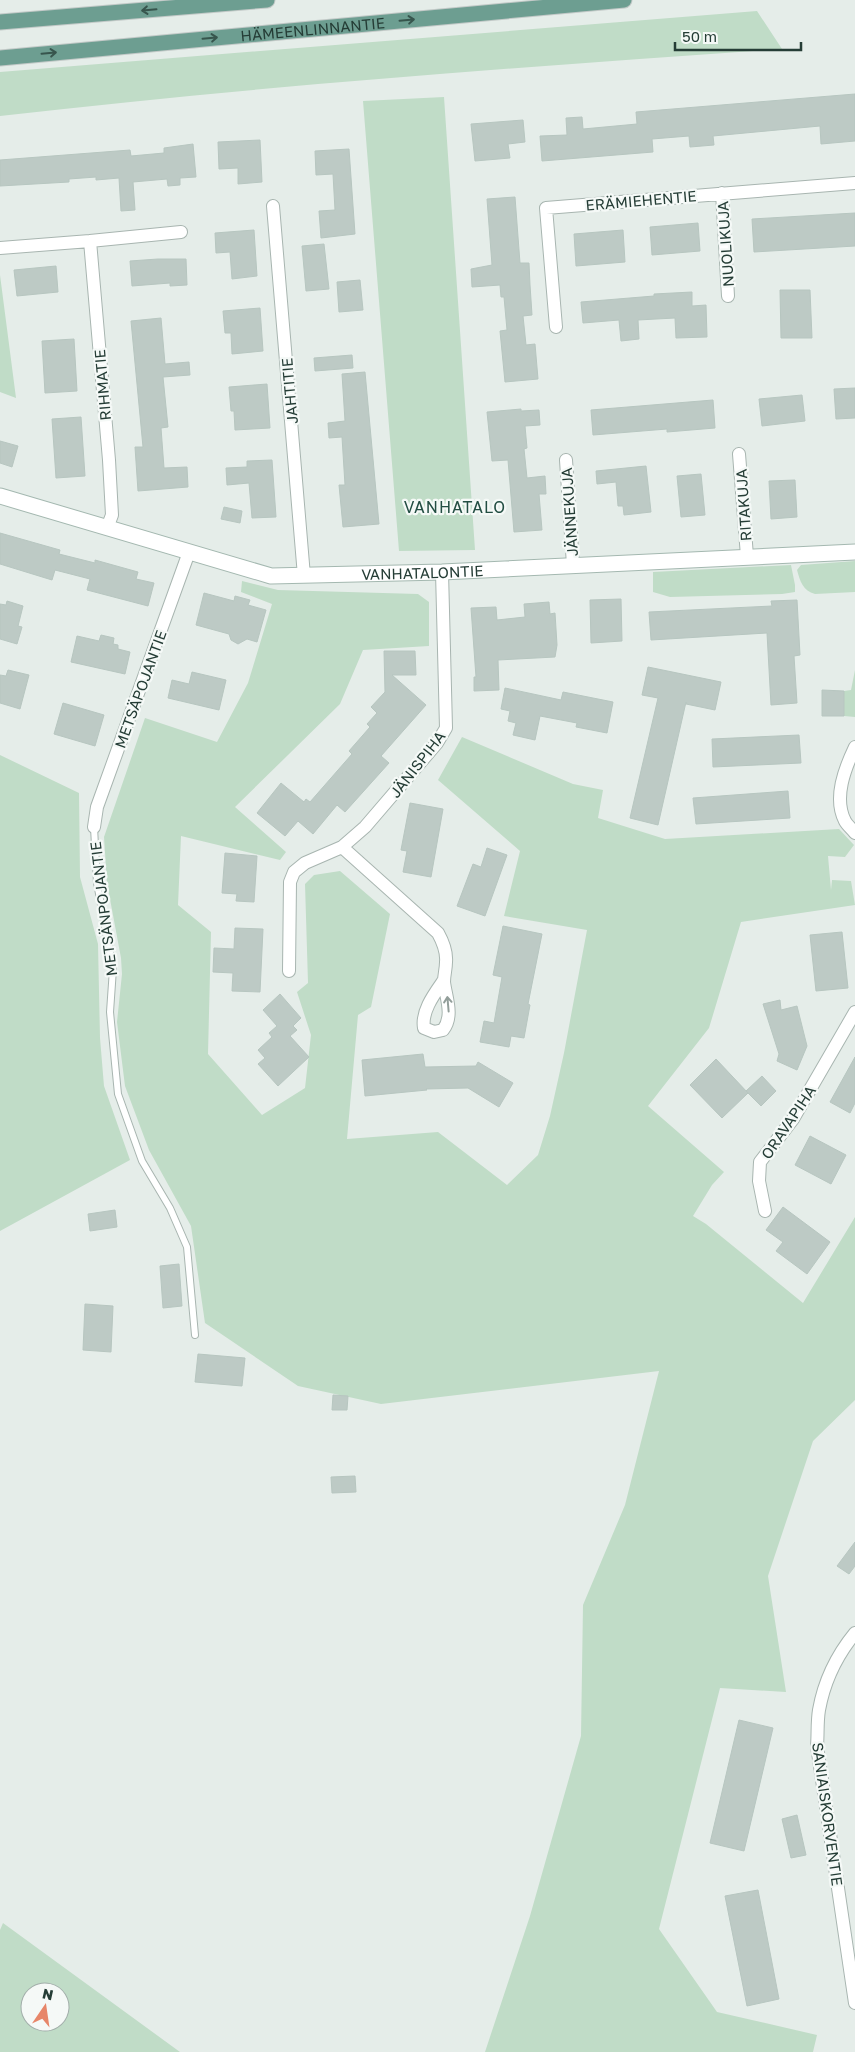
<svg xmlns="http://www.w3.org/2000/svg" width="855" height="2052" viewBox="0 0 855 2052" font-family="'Golos Text',sans-serif">
<style>
.green{fill:#c0dcc7;fill-rule:evenodd}
.building{fill:#bdcac5;stroke:#b7c6c0}
.lines{fill:none;stroke-linecap:round;stroke-linejoin:round}
.lane-casing{stroke:#a8b5b0;stroke-width:8}
.street-casing{stroke:#a8b5b0;stroke-width:14}
.secondary-casing{stroke:#a4b8b0;stroke-width:17}
.primary-casing{stroke:#c2c9c7;stroke-width:17}
.lane{stroke:#fff;stroke-width:6}
.street{stroke:#fff;stroke-width:12}
.secondary{stroke:#fff;stroke-width:15}
.primary{stroke:#6d9e91;stroke-width:15}
.oneway{stroke:#37554d}
.oneway2{stroke:#929e9a}
.labels{text-anchor:middle;dominant-baseline:central;stroke-width:4.5;stroke-linejoin:round;paint-order:stroke}
.street-label{font-size:15px;fill:#253d36;stroke:#f5f9f7}
.neighbourhood-label{font-size:16px;letter-spacing:1px;fill:#234e43;stroke:#f5f9f7}
</style>
<rect width="100%" height="100%" fill="#e5ede9"/>
<path class="green" d="M757 11 782 49C521 67 260 86 0 116V72Z
M444 97 475 550 399 551 363 101Z
M0 275 16 398 0 392Z
M855 561V592L815 594C803 591 800 581 797 570L801 565Z
M791 565 795 585V592L782 594 670 597 653 592V572Z
M242 581 278 590 418 594 429 602V646L363 650 340 704 235 807 286 852 280 860 181 836 178 905 211 932 208 1054 262 1115 305 1088 311 1035 297 992 308 983 305 884 314 875 340 871 390 914 371 1007 358 1015 347 1139 438 1132 507 1185 538 1155 550 1116 564 1053 587 930 504 916 520 851 438 780 462 737 573 784 603 790 598 818 665 839 839 829 854 845 845 857 828 856 831 890 832 880 851 881 855 905 741 922 709 1028 648 1106 724 1172 712 1185 693 1216 706 1224 803 1303 855 1217V1400L813 1441 768 1576 786 1692 720 1688 659 1929 717 2012 817 2035 813 2052H485L530 1916 581 1736 583 1605 625 1505 659 1371 381 1404 298 1386 205 1323 191 1226 149 1150 125 1086 117 1022 122 974 121 958 107 883 104 837 145 718 217 742 248 683 272 604 241 592Z
M855 670V717L844 716V691L851 690Z
M0 755 79 793 80 877 98 944 100 1038 104 1086 130 1160 0 1231Z
M3 1923 180 2052H0V1930ZM30 1992H60V2022H30Z"/>
<path class="building" d="M855 94V141L821 144 820 126 713 136 714 145 690 147 689 136 652 139 653 152 542 161 540 136 567 135 566 118 582 117 583 129 637 124 636 112Z
M523 120 525 142 508 144 510 158 475 161 471 124Z
M260 140 262 182 238 184V168L219 169 218 142Z
M193 144 196 177 180 178V185L168 186 167 179 133 182 135 210 121 211 119 178 96 180V177L69 179V182L0 186V160L130 150 131 156 164 153V148Z
M349 149 355 234 321 238 319 211 335 210 333 174 316 175 315 151Z
M515 197 520 263H529L530 285 532 315 523 316 526 345 535 344 538 379 505 382 500 331 507 330 504 297H501L500 285 472 287 471 269 492 265 487 199Z
M855 213V246L754 252 752 219Z
M698 223 700 251 652 255 650 227Z
M254 230 257 276 232 279 230 252 216 253 215 233Z
M623 230 625 262 576 266 574 234Z
M324 244 329 289 306 291 302 246Z
M158 259H186L187 285 170 286V283L132 286 130 261Z
M56 266 58 292 17 296 14 270Z
M360 280 363 310 339 312 337 282Z
M780 290H810L812 338H781Z
M692 292V306L706 305 707 337 676 338 675 318 638 320 639 339 621 341 619 320 583 323 581 302 654 296V294Z
M260 308 263 351 232 354 231 333H225L223 311Z
M161 318 165 364 189 362 190 375 163 377 168 427 161 428 164 468 187 467 188 487 138 491 135 447H143L131 321Z
M74 339 77 391 45 393 42 341Z
M352 355 353 368 315 371 314 358Z
M365 372 379 524 343 527 339 485H345L342 437 329 438 328 423 345 421 342 374Z
M267 384 270 428 235 430 234 411H231L229 387Z
M855 388V418L836 419 834 389Z
M802 395 805 421 762 426 759 399Z
M713 400 715 428 667 432V429L593 435 591 410Z
M521 409V411L539 410 540 425 525 426 527 448 524 449 527 478 545 476 546 494H539L542 530 514 532 508 460 492 461 487 412Z
M81 417 85 476 56 478 52 419Z
M0 441 18 446 12 467 0 463Z
M272 460 276 517 252 518 249 483 227 485 226 468 247 467V461Z
M646 466 651 512 624 515 623 506H618L616 482 597 484 596 471Z
M701 474 705 515 681 517 677 476Z
M795 480 797 517 771 519 769 481Z
M224 507 242 511 240 523 221 519Z
M0 533 60 550 59 554 95 563V560L138 572 136 579 154 583 148 606 87 590 90 579 55 570 52 580 0 564Z
M204 593 234 601 235 596 250 600 248 605 266 610 257 642 247 639 238 644 231 640 229 634 196 625Z
M621 599 622 641 591 643 590 600Z
M797 600 800 655 794 656 797 703 771 705 767 633 651 640 649 612 772 606 771 601Z
M7 601 23 606 18 626 22 627 17 644 0 639V604L6 605Z
M549 602 550 614 555 613 557 645 555 657 498 660 499 690 474 691V677H476L471 608 496 607 497 620 525 617 524 604Z
M101 635 114 638 113 644 118 645V649L130 652 125 674 71 662 77 636 99 641Z
M384 651H415L416 675H392L426 705 381 756 389 763 345 812 337 805 313 834 298 821 285 836 257 813 281 783 304 802 306 799 310 802 352 754 349 751 370 727 367 724 377 713 371 707 385 692Z
M648 667 721 682 715 710 686 704V702L658 825 630 818 658 698 642 695Z
M8 670 29 675 20 709 0 703V675L6 676Z
M192 672 226 680 219 710 168 698 172 680 189 684Z
M505 688 561 700 563 692 613 702 607 733 576 727 577 723 540 716 535 740 513 735 516 723 508 721 510 711 501 709Z
M822 690 844 691V716H822Z
M63 703 104 715 95 746 54 734Z
M799 735 801 763 713 767 712 739Z
M788 791 790 818 696 824 693 798Z
M410 803 443 809 431 877 403 872 407 851 401 850Z
M487 848 507 855 485 916 457 906 473 864 481 867Z
M225 853 257 856 254 902 236 901 237 894 222 893Z
M503 926 542 934 528 1004 530 1005 524 1038 511 1036 509 1047 480 1042 484 1021 494 1023 502 977 493 975Z
M235 928 263 929 260 992 232 991 233 973 213 972 214 948 234 949Z
M842 932 848 988 816 991 810 935Z
M280 994 301 1018 293 1026 297 1030 290 1036 309 1057 278 1086 258 1064 265 1058 258 1050 272 1037 269 1033 277 1026 263 1010Z
M780 1000 781 1010 797 1006 807 1046 797 1070 777 1061 779 1054 763 1004Z
M423 1054 425 1067 476 1066 478 1062 513 1083 499 1107 468 1088 426 1089 427 1090 365 1096 362 1060Z
M855 1057V1103L850 1113 830 1102Z
M716 1059 748 1093 722 1118 690 1085Z
M762 1076 776 1091 761 1106 746 1091Z
M810 1136 846 1155 831 1184 795 1165Z
M783 1207 830 1242 807 1274 776 1251 783 1242 766 1230Z
M115 1210 117 1227 90 1231 88 1214Z
M179 1264 182 1306 163 1308 160 1266Z
M85 1304 113 1306 111 1352 83 1350Z
M198 1354 245 1358 242 1386 195 1382Z
M333 1395 348 1396 347 1410H332Z
M355 1476 356 1492 332 1493 331 1477Z
M855 1542V1566L849 1574 837 1566Z
M739 1720 773 1728 744 1851 710 1843Z
M797 1815 806 1855 791 1858 782 1819Z
M758 1890 779 1999 747 2006 725 1896Z"/>
<g class="lines">
<defs>
<path id="lane" d="M94 827 97 883 113 969 110 1012 118 1094 142 1161 170 1208 187 1247 195 1335"/>
<path id="street" d="M722 193 728 296
M273 206 304 576
M0 248 90 241
M556 327 546 208 855 183
M739 454 747 556
M566 460 573 565
M107 528 112 515 109 460 90 241 181 232
M855 747C845 768 833 798 845 821 847 825 852 829 855 833
M94 827 97 807 189 552
M342 847 438 933C443 942 447 951 446 962 446 969 444 975 444 982 446 998 454 1016 443 1030L434 1032 424 1028C421 1011 435 993 444 980
M289 971 290 882 294 872 305 863 342 847 365 827 437 743 446 728 442 572
M765 1211 759 1181 760 1162 793 1119 855 1012
M855 1633C837 1655 824 1682 819 1710 817 1722 818 1734 817 1746L855 2003"/>
<g id="secondary">
<path id="s1" d="M0 496 271 576 442 572 855 552"/>
</g>
<g id="primary">
<path d="M0 22 267 0"/>
<path id="s2" d="M0 58 624 0"/>
</g>
</defs>
<use href="#lane" class="lane-casing"/>
<use href="#street" class="street-casing"/>
<use href="#secondary" class="secondary-casing"/>
<use href="#primary" class="primary-casing"/>
<use href="#lane" class="lane"/>
<use href="#street" class="street"/>
<use href="#secondary" class="secondary"/>
<use href="#primary" class="primary"/>
</g>
<defs><path id="oneway-shaft" d="M-6 0H5M1.5-3L5.5 0L1.5 3" fill="none" stroke-width="1.6" stroke-linecap="round" stroke-linejoin="round" transform="scale(1.25)"/></defs>
<g class="oneway">
<use href="#oneway-shaft" transform="translate(149 10) rotate(175)"/>
<use href="#oneway-shaft" transform="translate(407 20) rotate(-5)"/>
<use href="#oneway-shaft" transform="translate(210 38) rotate(-5)"/>
<use href="#oneway-shaft" transform="translate(49 53) rotate(-5)"/>
</g>
<use class="oneway2" href="#oneway-shaft" transform="translate(448 1004) rotate(-95)"/>
<g class="labels">
<g class="street-label">
<text stroke="none"><textPath href="#s2" startOffset="314">HÄMEENLINNANTIE</textPath></text>
<text transform="translate(641 200) rotate(-5)">ERÄMIEHENTIE</text>
<text transform="translate(725 244) rotate(-94)">NUOLIKUJA</text>
<text transform="translate(102 385) rotate(-95)">RIHMATIE</text>
<text transform="translate(289 391) rotate(-95)">JAHTITIE</text>
<text transform="translate(743 505) rotate(-94)">RITAKUJA</text>
<text transform="translate(569 512) rotate(-94)">JÄNNEKUJA</text>
<text stroke="none"><textPath href="#s1" startOffset="434">VANHATALONTIE</textPath></text>
<text transform="translate(140 689) rotate(-70)">METSÄPOJANTIE</text>
<text transform="translate(417 764) rotate(-52)">JÄNISPIHA</text>
<text transform="translate(103 909) rotate(-97)">METSÄNPOJANTIE</text>
<text transform="translate(788 1122) rotate(-56)">ORAVAPIHA</text>
<text transform="translate(828 1814) rotate(82)">SANIAISKORVENTIE</text>
</g>
<g class="neighbourhood-label">
<text x="455" y="507">VANHATALO</text>
</g>
</g>
<g transform="translate(45 2007) rotate(13)"><circle r="24" fill="#f5f9f7" stroke="#a2aeaa"/>
<path d="M0-4L9 19L0 12L-9 19Z" fill="#e78669"/>
<text y="-8" font-size="14" font-weight="bold" text-anchor="middle" fill="#253d36">N</text>
</g>
<path d="M675 42v8h126v-8" fill="none" stroke="#253d36" stroke-width="2.5"/>
<text x="682" y="42" font-size="15" fill="#253d36" stroke="#f5f9f7" stroke-width="4" paint-order="stroke">50 m</text>
</svg>
